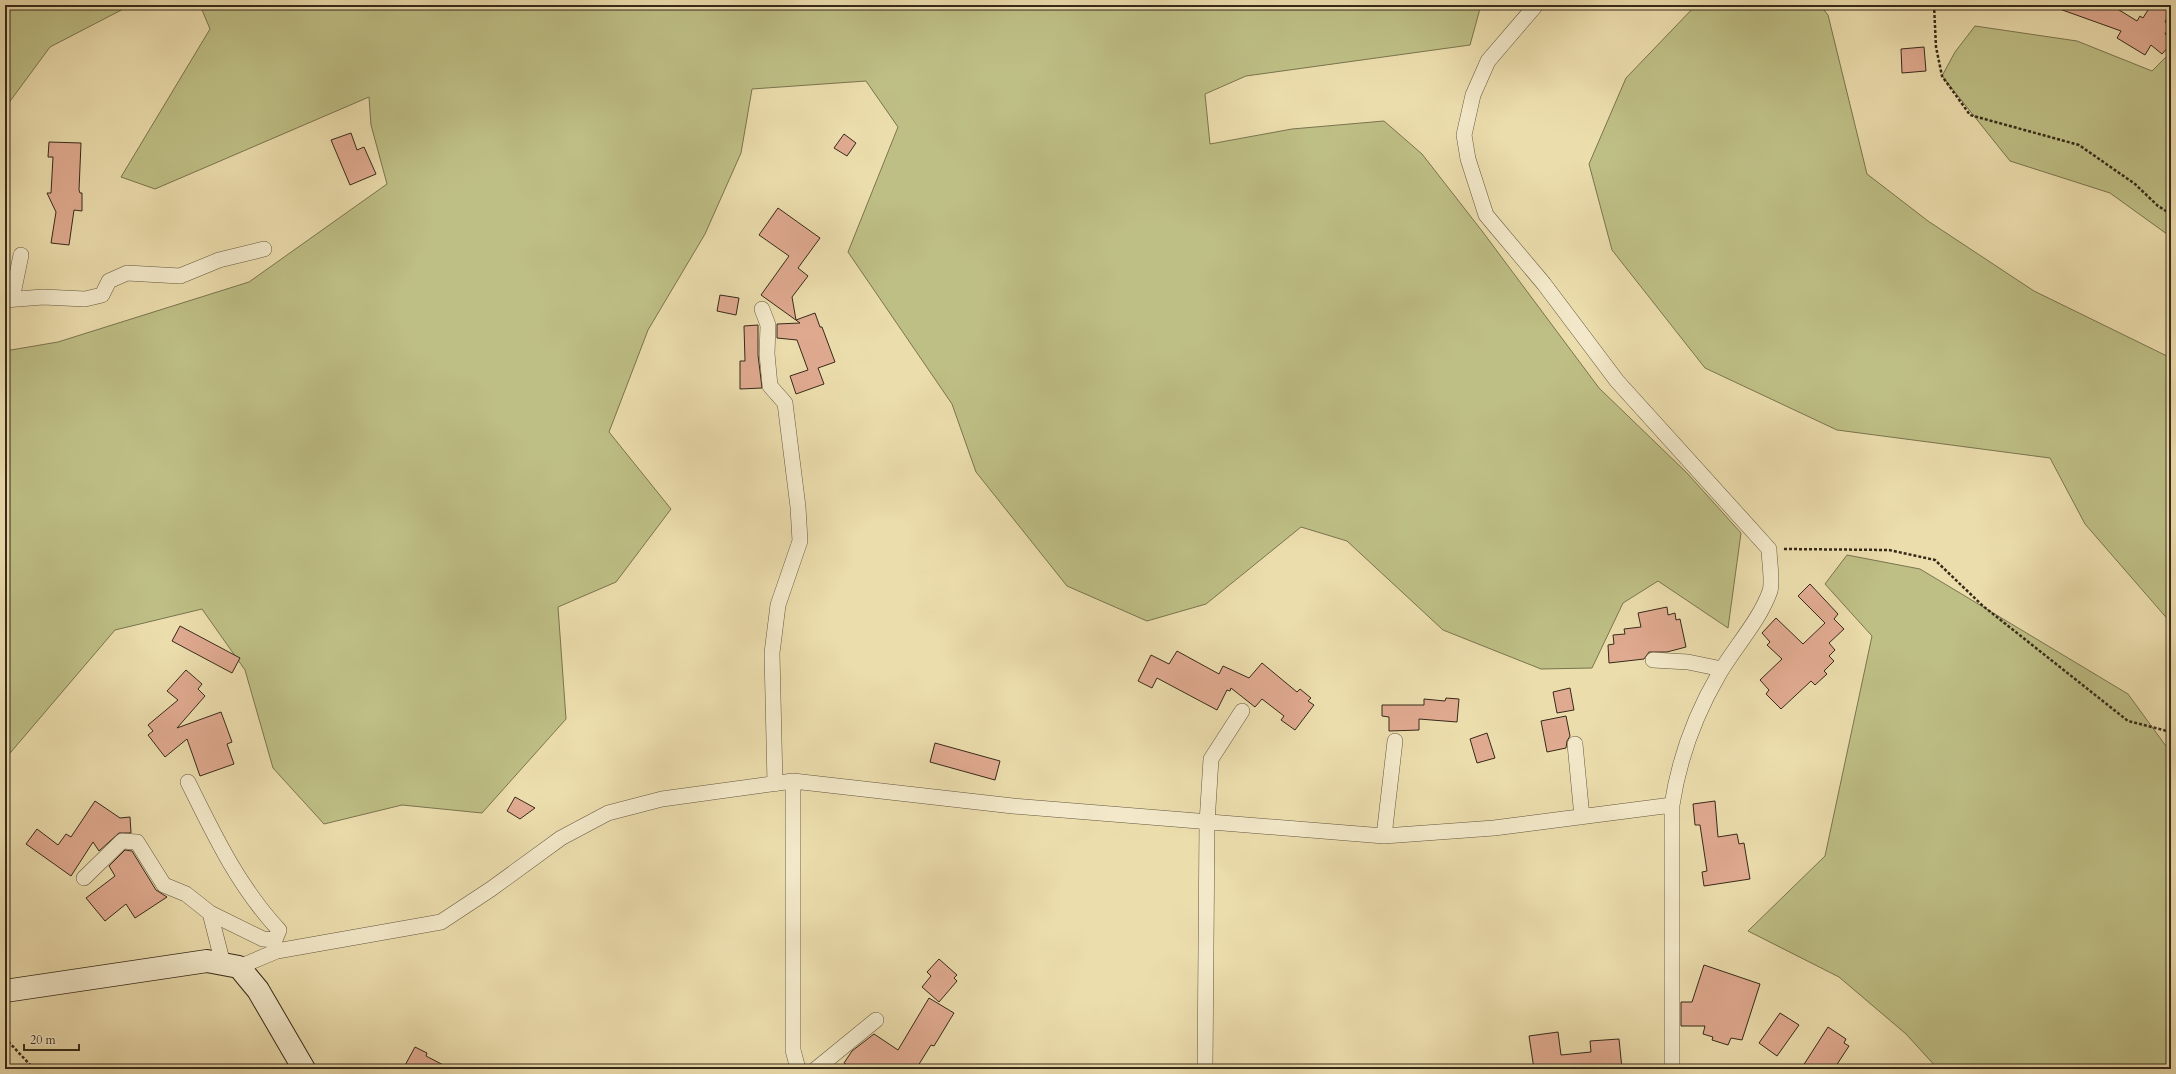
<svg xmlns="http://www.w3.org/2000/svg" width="2176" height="1074" viewBox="0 0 2176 1074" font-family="Cardo,serif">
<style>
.green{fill:#bebf85;stroke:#7a744f}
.building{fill:#e0aa90;stroke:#362a19}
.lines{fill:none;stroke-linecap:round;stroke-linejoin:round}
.street-casing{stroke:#64573e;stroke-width:16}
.secondary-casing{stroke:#362a19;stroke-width:24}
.path{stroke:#362a19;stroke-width:2.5;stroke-dasharray:3 2;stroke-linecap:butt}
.street{stroke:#f3e9ca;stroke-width:15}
.secondary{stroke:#f3e9ca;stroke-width:22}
</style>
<rect width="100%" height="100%" fill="#ecddad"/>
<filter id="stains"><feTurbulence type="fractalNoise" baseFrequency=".005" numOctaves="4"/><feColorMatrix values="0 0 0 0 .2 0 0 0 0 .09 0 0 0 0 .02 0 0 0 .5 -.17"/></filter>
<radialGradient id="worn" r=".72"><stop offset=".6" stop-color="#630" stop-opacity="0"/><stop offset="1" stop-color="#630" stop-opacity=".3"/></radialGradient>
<path class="green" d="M5 5H131L50 47 5 108Z
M200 5H1481L1470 45 1246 76 1205 94 1210 144 1292 129 1384 121 1422 154 1482 231 1599 388 1687 473 1741 533 1728 628 1658 581 1623 603 1592 668 1541 669 1443 630 1347 541 1301 527 1206 604 1147 621 1067 586 976 472 952 404 848 252 898 127 866 81 752 89 741 153 705 234 648 330 609 432 671 509 616 582 558 607 566 719 482 813 402 805 324 824 273 768 245 670 202 609 115 630 5 759V351L58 342 249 282 387 184 371 125 369 97 155 189 121 177 210 29Z
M1696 5H1820L1828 15 1867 174 1928 221 2034 291 2171 358V623L2085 524 2050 458 1837 430 1705 368 1612 250 1589 164 1626 78Z
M1975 26 2077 41 2152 71 2171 52V237L2110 193 2010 161 1942 76 1955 52Z
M1847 555 1920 569 2128 694 2171 753V1069H1938L1906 1034 1839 977 1748 931 1825 856 1872 636 1825 584Z"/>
<path class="building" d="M2054 5H2111L2137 21 2140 16 2143 18 2151 5H2164L2171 9 2165 22 2170 25 2165 34 2171 39V44L2162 54 2151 45 2145 55 2117 38 2121 31 2054 7Z
M1924 47 1926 71 1902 73 1901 49Z
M351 133 357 150 364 147 376 174 350 185 331 140Z
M844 134 856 143 847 156 834 148Z
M49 142 81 143 79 190 80 193H82V211L74 210 69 245 51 243 56 212 47 193H51L53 157H48Z
M778 208 820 238 798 268 808 276 792 297 796 320 815 313 820 327H822L835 362 818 368 824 384 796 394 790 376 808 370 797 340 777 338V324L800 323 761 295 789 256 759 235Z
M720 295 739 298 736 315 717 311Z
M758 325V355L762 388 740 389V361H745L744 326Z
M1810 584 1838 614 1834 619 1844 629 1829 643 1835 650 1829 656 1834 661 1824 671 1827 674 1815 685 1811 681 1781 709 1766 694 1769 690 1760 680 1782 659 1767 645 1770 642 1762 633 1776 618 1803 644 1825 623 1798 596Z
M1667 607 1668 615 1675 613 1676 620 1680 619 1686 647 1667 652H1649L1644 659 1609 663 1608 645 1614 644 1613 635 1625 634 1624 629 1641 627 1638 613Z
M180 626 240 658 232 673 172 641Z
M1177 651 1219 674 1223 666 1249 678 1262 663 1297 692 1300 689 1311 698 1308 701 1314 705 1295 730 1281 720 1284 716 1262 699 1255 707 1231 688 1230 691 1227 690 1217 710 1157 678 1152 688 1138 681 1151 655 1169 664Z
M186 670 202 684 198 689 205 696 177 728 221 712 232 742 227 744 234 764 200 776 187 739 165 757 148 735 153 731 148 725 178 700 167 691Z
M1570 688 1574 710 1557 713 1553 692Z
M1446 698 1459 699 1457 722 1419 719V730L1389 731V717L1382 716V705H1424V699L1445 701Z
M1566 716 1570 736 1567 741 1566 748 1547 752 1541 721Z
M1487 733 1495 758 1477 763 1470 739Z
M935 743 1000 761 995 780 930 762Z
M515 797 535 808 520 819 507 811Z
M95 801 120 818 130 817 131 833H119L99 851 93 842 71 876 26 844 37 829 58 845 66 834 71 837Z
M1715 801 1718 837 1737 834 1739 844 1744 843 1750 879 1704 886 1702 872 1707 871 1700 825H1695L1693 804Z
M125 850 132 851 156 890 167 897 135 918 126 904 105 921 86 898 115 876 109 866Z
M939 959 957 975 954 978 957 981 939 1002 922 987 931 976 927 972Z
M1704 965 1760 984 1742 1040 1731 1038 1728 1045 1712 1040 1713 1037 1703 1034 1705 1026H1681V1002H1692Z
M929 998 954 1013 934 1046 931 1045 916 1069H854L844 1063 852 1051 874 1034 898 1050Z
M1780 1013 1799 1025 1777 1056 1759 1043Z
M1828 1027 1846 1039 1844 1043 1849 1046 1834 1069H1801Z
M1558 1032 1561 1055 1591 1052 1590 1041 1619 1039 1622 1069H1534L1529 1036Z
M415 1047 427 1053 426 1056 451 1069H403Z"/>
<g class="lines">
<defs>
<path id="street" d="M1536 5 1488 61 1473 95 1464 135 1468 159 1486 215 1544 284 1617 381 1769 549C1769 559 1773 582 1770 591 1760 620 1734 648 1719 674 1695 715 1679 759 1672 805V1069
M12 299 21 255
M5 300 43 297 85 299 102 295 109 281 127 273 180 276 219 260 264 249
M762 309 768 325 767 354 770 386 785 403 798 507 800 541 778 605 772 653 775 784
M1653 660 1688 662 1722 669
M1575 744 1582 817
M793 781V1050L798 1069
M188 782C214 835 239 887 279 930L275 940 263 939 210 913
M1384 836 1395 741
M84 878 122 841 137 842 164 885 186 894 210 913 223 964
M239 967 277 951 441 922 491 889 561 838 608 813 662 799 793 781 1013 806 1384 836 1494 828 1672 805
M816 1069 876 1020
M1205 1069 1207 823 1211 759 1242 711"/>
<path id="secondary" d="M5 991 207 961 239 967 258 990 304 1069"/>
</defs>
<use href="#street" class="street-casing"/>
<use href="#secondary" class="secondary-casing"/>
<path class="path" d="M1934 5 1936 47 1942 76 1970 115 2079 145 2135 184 2158 206 2171 214
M1784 549 1889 550 1935 560 1983 606 2128 721 2171 732
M5 1038 34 1069"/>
<use href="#street" class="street"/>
<use href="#secondary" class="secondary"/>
</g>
<rect width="2176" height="1074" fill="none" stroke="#ecddad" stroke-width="20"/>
<rect x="6" y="6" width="2164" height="1062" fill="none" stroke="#362a19" stroke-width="2"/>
<rect x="10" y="10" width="2156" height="1054" fill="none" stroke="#362a19"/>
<path d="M24 1044v6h55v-6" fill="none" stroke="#362a19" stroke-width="2"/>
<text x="30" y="1044" font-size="12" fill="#362a19" stroke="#f3e9ca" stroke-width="3" paint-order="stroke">20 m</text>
<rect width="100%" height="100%" filter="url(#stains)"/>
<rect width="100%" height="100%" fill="url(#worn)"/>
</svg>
